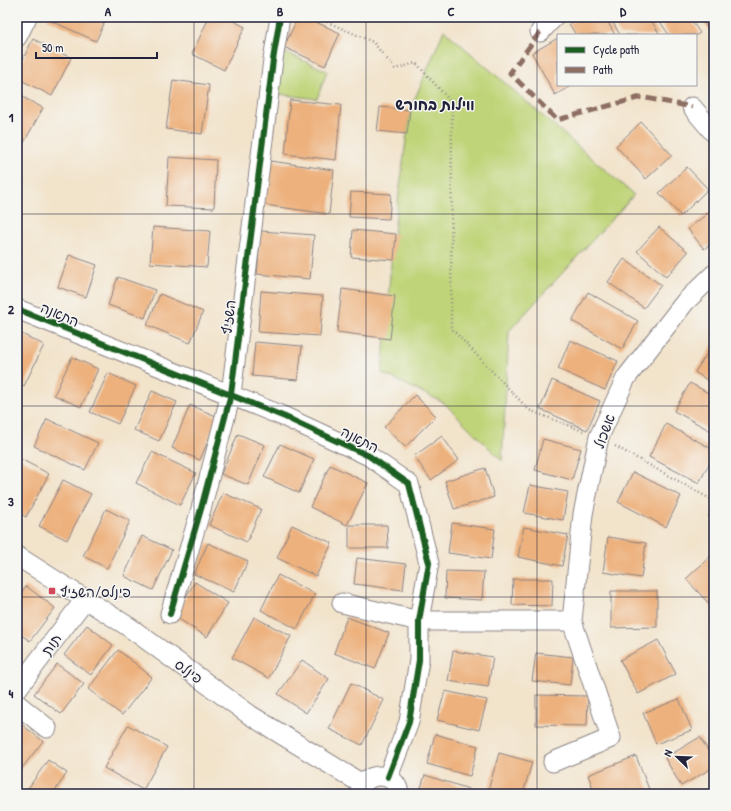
<svg xmlns="http://www.w3.org/2000/svg" width="731" height="811" viewBox="0 0 731 811" font-family="'Patrick Hand','Playpen Sans Hebrew',sans-serif">
<style>
.green{fill:#bfd478;stroke:#707b5a}
.building{fill:#edb17d}
.lines{fill:none;stroke-linecap:round;stroke-linejoin:round}
.minor-casing{stroke:#8a8283;stroke-width:21}
.path{stroke:#8a8283;stroke-width:2.5;stroke-dasharray:1 3;stroke-linecap:butt}
.minor{stroke:#fff;stroke-width:19}
.quiet{stroke:#8d6e63;stroke-width:5;stroke-dasharray:10 5;stroke-linecap:butt}
.cycleway-casing{stroke:#f6f6f2;stroke-width:8}
.cycleway{stroke:#1b5e20;stroke-width:6}
.grid{fill:none;stroke:#22223b;stroke-width:1;stroke-opacity:0.55}
.poi-dot{fill:#d1495b;stroke:#f6f6f2;stroke-width:1.5}
.labels{text-anchor:middle;dominant-baseline:central;stroke-width:3;stroke-linejoin:round;paint-order:stroke}
.street-label{font-size:14px;fill:#22223b;stroke:#f6f6f2}
.poi-label{font-size:14px;fill:#22223b;stroke:#f6f6f2;text-anchor:start}
.neighbourhood-label{font-size:15px;font-weight:bold;fill:#22223b;stroke:#f6f6f2}
.neatline{fill:none;stroke:#22223b;stroke-width:1.5}
.grid-label{font-size:13px;text-anchor:middle;font-weight:bold;fill:#22223b}
</style>
<rect width="100%" height="100%" fill="#f6f6f2"/>
<filter id="ink" filterUnits="userSpaceOnUse"><feTurbulence type="fractalNoise" baseFrequency=".025" numOctaves="2"/><feDisplacementMap in="SourceGraphic" scale="8" xChannelSelector="R" yChannelSelector="G"/><feConvolveMatrix kernelMatrix="1 2 1 2 8 2 1 2 1" color-interpolation-filters="sRGB"/></filter>
<filter id="wash" filterUnits="userSpaceOnUse"><feTurbulence type="fractalNoise" baseFrequency=".012" numOctaves="4" result="noise"/><feDisplacementMap in="SourceGraphic" scale="16" xChannelSelector="R" yChannelSelector="G"/><feGaussianBlur stdDeviation="0.9" result="paint"/><feColorMatrix in="noise" values="0 0 0 0 0 0 0 0 0 0 0 0 0 0 0 0 0 1.4 0 .05"/><feComposite in="paint" operator="in"/></filter>
<g filter="url(#wash)">
<rect width="100%" height="100%" fill="#f2e3cb"/>
<path class="green" d="M444 30 634 195 509 331 502 461 444 403 382 373 393 239 410 110Z
M280 50 327 71 317 99 277 94Z"/>
<g id="blocks">
<path class="building" d="M48 17H107L96 41 47 19Z
M209 17H234L232 20 245 27 224 70 192 54Z
M298 17H305L340 33 325 66 284 47Z
M472 17H481L478 21Z
M582 17H605L615 35H576L569 24Z
M610 17H649L660 35H620Z
M657 17H689L700 33 697 35H669Z
M699 17H714V36Z
M558 38V85H573L555 95 532 53Z
M33 39 71 58 52 96 17 78V71Z
M173 80 209 85 202 134 166 129Z
M17 94 43 108 22 146 17 143Z
M290 100 341 105 336 160 285 154Z
M380 107 410 110 407 134 377 131Z
M641 122 672 155 646 179 616 146Z
M169 157 216 160 214 208 166 206Z
M270 161 334 170 329 214 264 205Z
M687 167 708 189 681 216 659 193Z
M351 192 391 194 389 219 349 217Z
M714 208V241L704 249 688 229Z
M153 227 210 231 207 267 150 263Z
M659 227 688 252 666 277 637 251Z
M353 230 396 234 394 260 351 257Z
M261 231 314 235 310 279 257 274Z
M69 255 97 265 86 297 58 287Z
M624 259 661 285 644 308 608 282Z
M118 277 155 290 145 318 108 305Z
M342 289 395 296 390 339 337 332Z
M261 291 323 296 320 336 258 332Z
M588 292 638 321 622 349 572 321Z
M160 294 203 312 190 343 147 325Z
M18 332 44 345 24 386 17 382Z
M570 340 618 361 605 390 558 369Z
M255 342 302 346 298 380 252 376Z
M712 346 714 347V385L695 372Z
M72 357 98 369 81 407 54 395Z
M108 373 136 386 118 424 90 412Z
M552 380 600 401 587 430 540 409Z
M690 383 714 396 713 432 674 411Z
M152 391 177 402 159 441 134 430Z
M415 395 436 416 405 447 384 427Z
M190 405 218 417 200 460 172 448Z
M47 419 98 443 85 470 34 446Z
M666 424 714 450V454L699 483 649 457Z
M238 434 265 445 248 485 221 474Z
M442 436 459 460 431 480 414 456Z
M543 439 581 449 572 480 535 470Z
M280 444 314 459 299 493 264 477Z
M152 452 196 473 180 505 136 483Z
M17 457 49 474 26 517 17 512Z
M330 465 368 483 347 525 310 507Z
M485 468 494 497 454 509 445 481Z
M633 472 681 496 666 527 618 502Z
M63 480 91 494 67 540 39 526Z
M530 485 568 492 563 520 524 513Z
M223 493 261 509 247 542 209 525Z
M106 509 130 521 107 568 83 556Z
M452 523 495 529 491 559 448 553Z
M292 525 332 543 316 576 277 558Z
M349 525H387L388 548H349Z
M524 527 568 535 562 566 518 557Z
M142 536 172 550 153 590 124 576Z
M608 537 646 543 641 578 603 572Z
M208 543 248 561 234 592 194 574Z
M714 553V609L686 579Z
M357 558 406 564 403 590 354 584Z
M446 571 484 572 482 600 445 598Z
M278 575 315 594 297 629 261 610Z
M513 579H553L552 606 512 605Z
M195 582 228 603 207 637 174 616Z
M26 586 55 608 30 641 17 632V598Z
M611 591H657V627L611 628Z
M254 617 291 636 269 678 232 658Z
M347 617 389 633 375 669 334 653Z
M87 625 113 645 91 675 64 655Z
M658 640 676 674 638 694 620 660Z
M118 650 152 677 122 715 88 689Z
M453 651 493 657 488 687 448 681Z
M536 653 573 657 570 685 532 681Z
M302 660 329 679 306 713 278 694Z
M57 664 84 684 61 714 34 694Z
M714 675V684L710 678Z
M351 683 384 700 362 745 329 729Z
M445 691 487 700 479 730 437 720Z
M536 695 588 696 587 726 536 725Z
M679 699 692 730 656 744 643 713Z
M17 721 43 741 19 772 17 771Z
M128 725 167 747 143 790 104 768Z
M435 734 478 746 470 776 427 764Z
M700 737 714 761V767L681 786 665 758Z
M499 753 532 762 523 794H487Z
M636 756 650 792 644 794H595L588 775Z
M48 760 67 773 53 794H24Z
M425 775 469 789 468 794H419Z"/>
</g>
</g>
<g filter="url(#ink)">
<use href="#blocks" fill-opacity="0" stroke="#8a8283" stroke-width="1"/>
<g class="lines">
<defs>
<path id="minor" d="M540 32 554 17
M17 37 27 17
M692 107 714 133
M17 309 285 417 369 456 409 484 429 563 419 621V660L409 722 388 777
M17 556 129 627 250 715 362 784
M342 603 419 621H572
M170 614 201 509 231 394 273 60 280 17
M17 689 86 598
M17 704 47 728
M553 762 611 738 572 621 583 514 599 437 626 378 685 302 714 274
M360 794C362 770 397 770 399 794"/>
</defs>
<use href="#minor" class="minor-casing"/>
<path class="path" d="M316 17 373 42 395 69 416 63 452 103 451 328 529 410 583 431
M615 446 714 501"/>
<use href="#minor" class="minor"/>
<path class="quiet" d="M540 32 510 73 557 120 641 97 692 107
M714 509 711 516 714 519"/>
<defs>
<path id="cycleway" d="M17 309 285 417 369 456 409 484 429 563 419 621V660L409 722 388 777
M170 614 201 509 231 394 273 60 280 17"/>
</defs>
<use href="#cycleway" class="cycleway-casing"/>
<use href="#cycleway" class="cycleway"/>
</g>
</g>
<path class="grid" d="M194 17V794M366 17V794M537 17V794M17 214H714M17 406H714M17 597H714"/>
<rect class="poi-dot" x="48" y="587" width="8" height="8" rx="2"/>
<g class="labels">
<g class="street-label">
<text transform="translate(60 314) rotate(23)">התאנה</text>
<text transform="translate(228 317) rotate(-83)">השזיף</text>
<text transform="translate(604 431) rotate(-70)">אשכול</text>
<text transform="translate(360 439) rotate(27)">התאנה</text>
<text transform="translate(51 644) rotate(-53)">תות</text>
<text transform="translate(189 671) rotate(36)">פינלס</text>
</g>
<g class="poi-label">
<text x="60" y="591">פינלס/השזיף</text>
</g>
<g class="neighbourhood-label">
<text x="435" y="104">ווילות בחורש</text>
</g>
</g>
<rect width="731" height="811" fill="none" stroke="#f6f6f2" stroke-width="44"/>
<rect x="557" y="34" width="140" height="52" fill="#f6f6f2" stroke="#a1a1a9"/>
<rect x="565" y="47" width="20" height="6" fill="#1b5e20" stroke="#a1a1a9"/>
<text x="593" y="54" font-size="12" fill="#22223b">Cycle path</text>
<rect x="565" y="67" width="20" height="6" fill="#8d6e63" stroke="#a1a1a9"/>
<text x="593" y="74" font-size="12" fill="#22223b">Path</text>
<g transform="translate(677 757) rotate(293)" stroke="#f6f6f2" stroke-width="3" paint-order="stroke">
<path d="M0-3L7 15L0 10L-7 15Z" fill="#22223b"/>
<text y="-6" font-size="11" font-weight="bold" text-anchor="middle" fill="#22223b">N</text>
</g>
<path d="M36 52v6h121v-6" fill="none" stroke="#22223b" stroke-width="2"/>
<text x="42" y="52" font-size="12" fill="#22223b" stroke="#f6f6f2" stroke-width="3" paint-order="stroke">50 m</text>
<rect x="22" y="22" width="687" height="767" class="neatline"/>
<g class="grid-label">
<text x="108" y="16">A</text>
<text x="280" y="16">B</text>
<text x="451" y="16">C</text>
<text x="623" y="16">D</text>
<text x="11" y="122">1</text>
<text x="11" y="314">2</text>
<text x="11" y="506">3</text>
<text x="11" y="698">4</text>
</g>
</svg>
